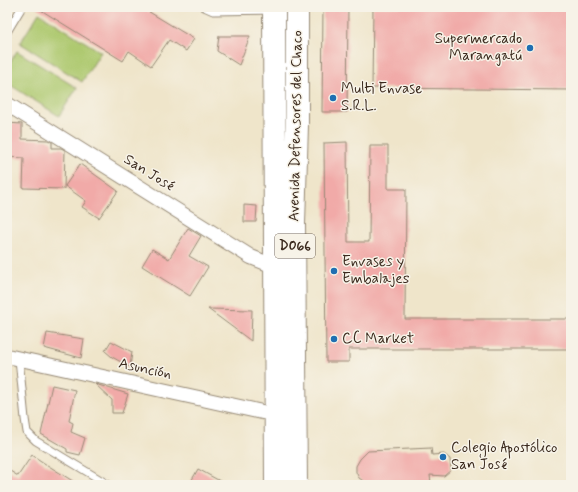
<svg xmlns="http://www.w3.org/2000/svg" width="578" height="492" viewBox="0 0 578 492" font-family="Mynerve,sans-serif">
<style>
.green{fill:#aec96f;stroke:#747a46}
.building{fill:#f1aaa8}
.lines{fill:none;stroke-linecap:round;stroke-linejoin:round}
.lane-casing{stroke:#958874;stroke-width:9}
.street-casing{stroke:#958874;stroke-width:16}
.highway-casing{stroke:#958874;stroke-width:24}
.lane{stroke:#fff;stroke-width:7}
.street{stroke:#fff;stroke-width:14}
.highway{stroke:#fff;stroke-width:22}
.poi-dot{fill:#1f6fb2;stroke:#f7f3e8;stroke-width:1.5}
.labels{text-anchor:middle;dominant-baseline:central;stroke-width:3;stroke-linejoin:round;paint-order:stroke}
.shield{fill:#f7f3e8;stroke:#73665b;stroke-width:1}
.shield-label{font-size:14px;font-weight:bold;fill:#3b2a1e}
.poi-label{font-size:15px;fill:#3b2a1e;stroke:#f7f3e8;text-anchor:start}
.street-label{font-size:15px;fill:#3b2a1e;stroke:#f7f3e8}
</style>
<rect width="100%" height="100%" fill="#f7f3e8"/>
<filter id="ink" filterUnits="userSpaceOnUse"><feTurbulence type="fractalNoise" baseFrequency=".025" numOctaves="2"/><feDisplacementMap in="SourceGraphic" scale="8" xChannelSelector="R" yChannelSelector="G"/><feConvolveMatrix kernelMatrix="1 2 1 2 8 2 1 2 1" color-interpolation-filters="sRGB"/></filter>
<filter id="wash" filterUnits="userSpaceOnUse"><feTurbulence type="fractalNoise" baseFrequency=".012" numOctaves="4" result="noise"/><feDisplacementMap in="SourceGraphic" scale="16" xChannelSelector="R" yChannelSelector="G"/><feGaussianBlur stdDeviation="0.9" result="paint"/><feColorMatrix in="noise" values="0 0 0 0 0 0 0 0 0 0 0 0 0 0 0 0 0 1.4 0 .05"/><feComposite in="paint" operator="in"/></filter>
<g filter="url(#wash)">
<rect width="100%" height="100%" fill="#efe5ca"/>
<path class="green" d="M39 13 101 52 82 82 20 43Z
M17 51 77 88 59 116 7 83V67Z"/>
<g id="blocks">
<path class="building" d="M36 7H141L194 39 186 51 169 40 151 66 129 51 123 61Z
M323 7H348L347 112H322Z
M373 7H571V90L372 88Z
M219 36H250L239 65 217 51Z
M7 123 22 124V139L48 140 52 142V148H61L65 150 64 189 23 188 24 158 7 157Z
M347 142 348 242H369L370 146H388V189H406L405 319H571V349H349V362H326L324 143Z
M80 164 118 191 99 218 82 207 86 201 65 186Z
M244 205 257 206 256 222H244Z
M188 228 201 236 189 256 208 267 190 296 142 266 152 249 169 259Z
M208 309 252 310 251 341Z
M47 333 84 339 81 358 44 348Z
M111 341 132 352 130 367 112 357 105 351Z
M95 384 128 394 122 413H112V400Z
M52 385 75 390 69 421 73 423 71 432 85 438 80 455 67 452V449L41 434Z
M431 448 432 455 444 454 450 459 451 470 444 476 430 475 431 484 369 485 359 478 356 472V466L360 459 368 451Z
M32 455 44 463 79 485H7V469L18 476Z
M198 469 227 485H189Z"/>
</g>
</g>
<g filter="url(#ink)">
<use href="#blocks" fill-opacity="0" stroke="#958874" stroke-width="1"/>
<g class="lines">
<defs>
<path id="lane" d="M204 7 213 11 272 10
M7 32 22 7
M19 359 25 419 27 432 36 441 109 485"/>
<path id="street" d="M7 104 251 257 276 267
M7 356 276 415"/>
<path id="highway" d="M274 7 276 485
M296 485 294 224 297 125V7"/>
</defs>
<use href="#lane" class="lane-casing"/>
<use href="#street" class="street-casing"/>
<use href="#highway" class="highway-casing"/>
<use href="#lane" class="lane"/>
<use href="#street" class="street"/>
<use href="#highway" class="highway"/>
</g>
</g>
<g class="poi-dot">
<circle cx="530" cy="48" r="4"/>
<circle cx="333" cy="98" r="4"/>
<circle cx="334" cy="271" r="4"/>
<circle cx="334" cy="339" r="4"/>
<circle cx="443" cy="457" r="4"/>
</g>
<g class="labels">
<rect class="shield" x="275" y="234" width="40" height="24" rx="3"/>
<g class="shield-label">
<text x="295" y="246">D066</text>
</g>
<g class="poi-label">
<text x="522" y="39" text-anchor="end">Supermercado<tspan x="522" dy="17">Marangatú</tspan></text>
<text x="341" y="89">Multi Envase<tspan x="341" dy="17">S.R.L.</tspan></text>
<text x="342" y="262">Envases y<tspan x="342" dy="17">Embalajes</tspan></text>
<text x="342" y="339">CC Market</text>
<text x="451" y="448">Colegio Apostólico<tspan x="451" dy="17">San José</tspan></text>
</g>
<g class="street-label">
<text transform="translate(296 126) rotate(-89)">Avenida Defensores del Chaco</text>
<text transform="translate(149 173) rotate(32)">San José</text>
<text transform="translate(145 369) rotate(12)">Asunción</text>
</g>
</g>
<rect width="578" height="492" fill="none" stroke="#f7f3e8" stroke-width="24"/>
</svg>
